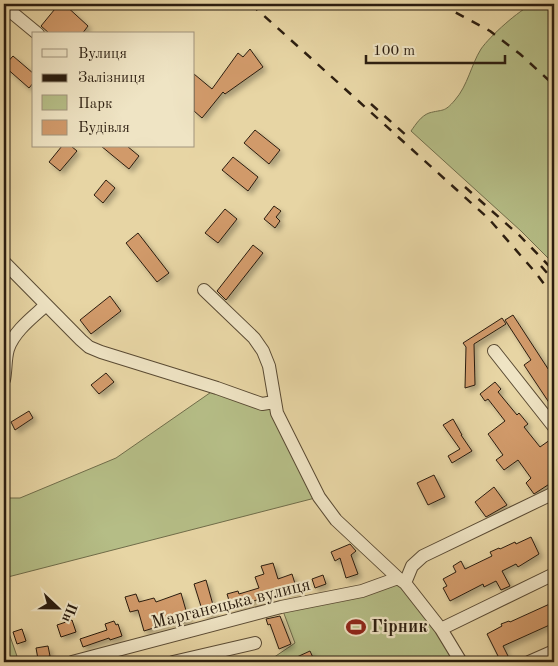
<svg xmlns="http://www.w3.org/2000/svg" width="558" height="666" viewBox="0 0 558 666" font-family="'Old Standard TT',serif">
<style>
.green{fill:#b5bd86;stroke:#706d4a}
.building{fill:#d19a6b;stroke:#2b1d0f;filter:url(#shadow)}
.lines{fill:none;stroke-linecap:round;stroke-linejoin:round}
.minor-casing{stroke:#5a4b34;stroke-width:14}
.minor{stroke:#efe4c4;stroke-width:12}
.rail{stroke:#2b1d0f;stroke-width:2.5;stroke-dasharray:9 9;stroke-linecap:butt}
.labels{text-anchor:middle;dominant-baseline:central;stroke-width:4.5;stroke-linejoin:round;paint-order:stroke}
.street-label{font-size:18px;fill:#2b1d0f;stroke:#efe4c4}
.poi-label{font-size:18px;font-weight:bold;fill:#2b1d0f;stroke:#efe4c4;text-anchor:start}
</style>
<defs>
<filter id="shadow"><feDropShadow dx="3.5" dy="3.5" stdDeviation="2.5" flood-color="#0004"/></filter>
</defs>
<rect width="100%" height="100%" fill="#e7d5a4"/>
<filter id="stains"><feTurbulence type="fractalNoise" baseFrequency=".004" numOctaves="4"/><feColorMatrix values="0 0 0 0 .2 0 0 0 0 .09 0 0 0 0 .02 0 0 0 .5 -.17"/></filter>
<radialGradient id="worn" r=".72"><stop offset=".6" stop-color="#630" stop-opacity="0"/><stop offset="1" stop-color="#630" stop-opacity=".3"/></radialGradient>
<path class="green" d="M533 4H554V264L521 231 411 131C416 124 421 116 429 113 443 109 444 113 455 100 468 85 471 65 481 49 490 36 519 10 533 4Z
M217 388 274 402 319 497 4 578V498H20L116 458Z
M397 583 406 588 458 662H267L295 643 283 611Z
M4 619 19 662H4Z"/>
<path class="building" d="M59 4H64L88 26 82 34H50L41 26Z
M250 49 263 67 225 94 223 92 202 118 194 111V74L212 89 238 53 243 57Z
M13 56 34 74V82L29 88 4 66Z
M255 130 280 150 269 164 244 143Z
M62 146H71L77 151 60 171 49 162Z
M101 146H127L139 156 129 169Z
M233 157 258 177 248 191 222 170Z
M106 180 115 188 103 203 94 195Z
M274 206 281 211 276 217 280 221 275 228 264 219Z
M225 209 237 219 218 243 205 233Z
M138 233 169 273 157 282 126 243Z
M253 245 263 253 226 300 217 291Z
M110 296 121 311 91 334 80 320Z
M513 315 554 378V410L524 365 531 360 505 320Z
M502 318 506 324 474 344 475 385 465 388 466 347 463 343Z
M106 373 114 382 99 394 91 385Z
M495 382 501 389 498 392 517 415 519 413 528 424 524 427 540 447 554 437V481L534 494 526 483 531 478 518 460 504 470 496 460 503 455 488 434 505 421 488 399 485 401 480 394Z
M29 411 33 418 15 430 11 422Z
M453 419 462 435H461L472 451 452 463 448 456 460 449 443 425Z
M434 475 445 497 428 505 417 483Z
M494 487 507 505 486 517 475 502Z
M531 537 539 554 518 567 516 564 502 571 510 586 501 590 496 581 484 587 483 584 450 601 443 588 447 586 443 579 456 572 453 566 461 561 465 569 490 557 492 556 490 552 499 548 500 549 515 542 516 544Z
M350 544 356 551 351 555 358 574 346 578 340 558 335 561 331 552Z
M273 563 278 579 292 574 297 590 285 593 283 588 267 593 268 597 231 607 227 594 238 591 239 594 259 588 255 577 264 574 261 566Z
M323 575 326 584 315 588 312 579Z
M206 580 215 612 204 616 194 584Z
M181 593 189 621 180 624 179 620 144 631 138 610 130 612 125 597 136 594 139 602 154 598 156 602Z
M554 602V623L503 646 511 662H501L487 634 502 626 501 624 509 621 510 622Z
M280 616 291 644 279 649 270 624 268 625 266 619Z
M72 620 76 632 61 637 57 625Z
M114 621 116 625 118 624 122 636 110 640 109 638 83 647 80 639 107 630 105 624Z
M22 629 26 641 17 644 13 632Z
M48 646 50 656 38 659 36 648Z
M310 651 315 662H286Z"/>
<g class="lines">
<defs>
<path id="minor" d="M4 6 38 34
M4 262 81 340 89 347 101 352 217 388 262 404 274 402
M204 290 254 338 263 351 269 366 277 413 319 497 336 520 398 578 405 583 441 629 461 662
M494 351 554 427
M4 380C6 370 5 359 8 349 14 331 33 317 46 305
M405 583 412 566 423 556 554 493
M441 629 554 574
M72 662 281 607 362 591 398 578
M173 662 255 643
M529 662 554 651"/>
</defs>
<use href="#minor" class="minor-casing"/>
<use href="#minor" class="minor"/>
<path class="rail" d="M251 4 489 219 535 272 554 297
M440 4 490 31 520 54 554 85
M371 104 407 136
M465 187 520 236 554 271
M541 266 554 281"/>
</g>
<defs>
<symbol id="stadium-bare" viewBox="-9 -9 18 18"><path d="M0-5a6.5 5 0 1 0 0 10a6.5 5 0 1 0 0-10ZM-3.5-1.8h7v3.6h-7Z" fill="#8f2418" stroke="#efe4c4" stroke-width="2.5" paint-order="stroke"/></symbol>
</defs>
<g fill-rule="evenodd">
<use href="#stadium-bare" x="342" y="613" width="28" height="28"/>
</g>
<g class="labels">
<g class="street-label">
<text transform="translate(231 604) rotate(-14)">Марганецька вулиця</text>
</g>
<g class="poi-label">
<text x="371" y="627">Гірник</text>
</g>
</g>
<rect width="558" height="666" fill="none" stroke="#e7d5a4" stroke-width="20"/>
<rect x="5" y="5" width="548" height="656" fill="none" stroke="#2b1d0f" stroke-width="2.5"/>
<rect x="10" y="10" width="538" height="646" fill="none" stroke="#2b1d0f"/>
<rect x="32" y="32" width="162" height="115" fill="#efe4c4" stroke="#a1947c"/>
<rect x="42" y="49" width="25" height="8" fill="#efe4c4" stroke="#a1947c"/>
<text x="78" y="58" font-size="15" fill="#2b1d0f">Вулиця</text>
<rect x="42" y="74" width="25" height="8" fill="#2b1d0f" stroke="#a1947c"/>
<text x="78" y="82" font-size="15" fill="#2b1d0f">Залізниця</text>
<rect x="42" y="95" width="25" height="15" fill="#b5bd86" stroke="#a1947c"/>
<text x="78" y="108" font-size="15" fill="#2b1d0f">Парк</text>
<rect x="42" y="120" width="25" height="15" fill="#d19a6b" stroke="#a1947c"/>
<text x="78" y="132" font-size="15" fill="#2b1d0f">Будівля</text>
<g transform="translate(58 608) rotate(112)" stroke="#efe4c4" stroke-width="4" paint-order="stroke">
<path d="M0-4L9 19L0 12L-9 19Z" fill="#2b1d0f"/>
<text y="-8" font-size="14" font-weight="bold" text-anchor="middle" fill="#2b1d0f">Пн</text>
</g>
<path d="M366 55v8h139v-8" fill="none" stroke="#2b1d0f" stroke-width="2.5"/>
<text x="373" y="55" font-size="15" fill="#2b1d0f" stroke="#efe4c4" stroke-width="4" paint-order="stroke">100 m</text>
<rect width="100%" height="100%" filter="url(#stains)"/>
<rect width="100%" height="100%" fill="url(#worn)"/>
</svg>
